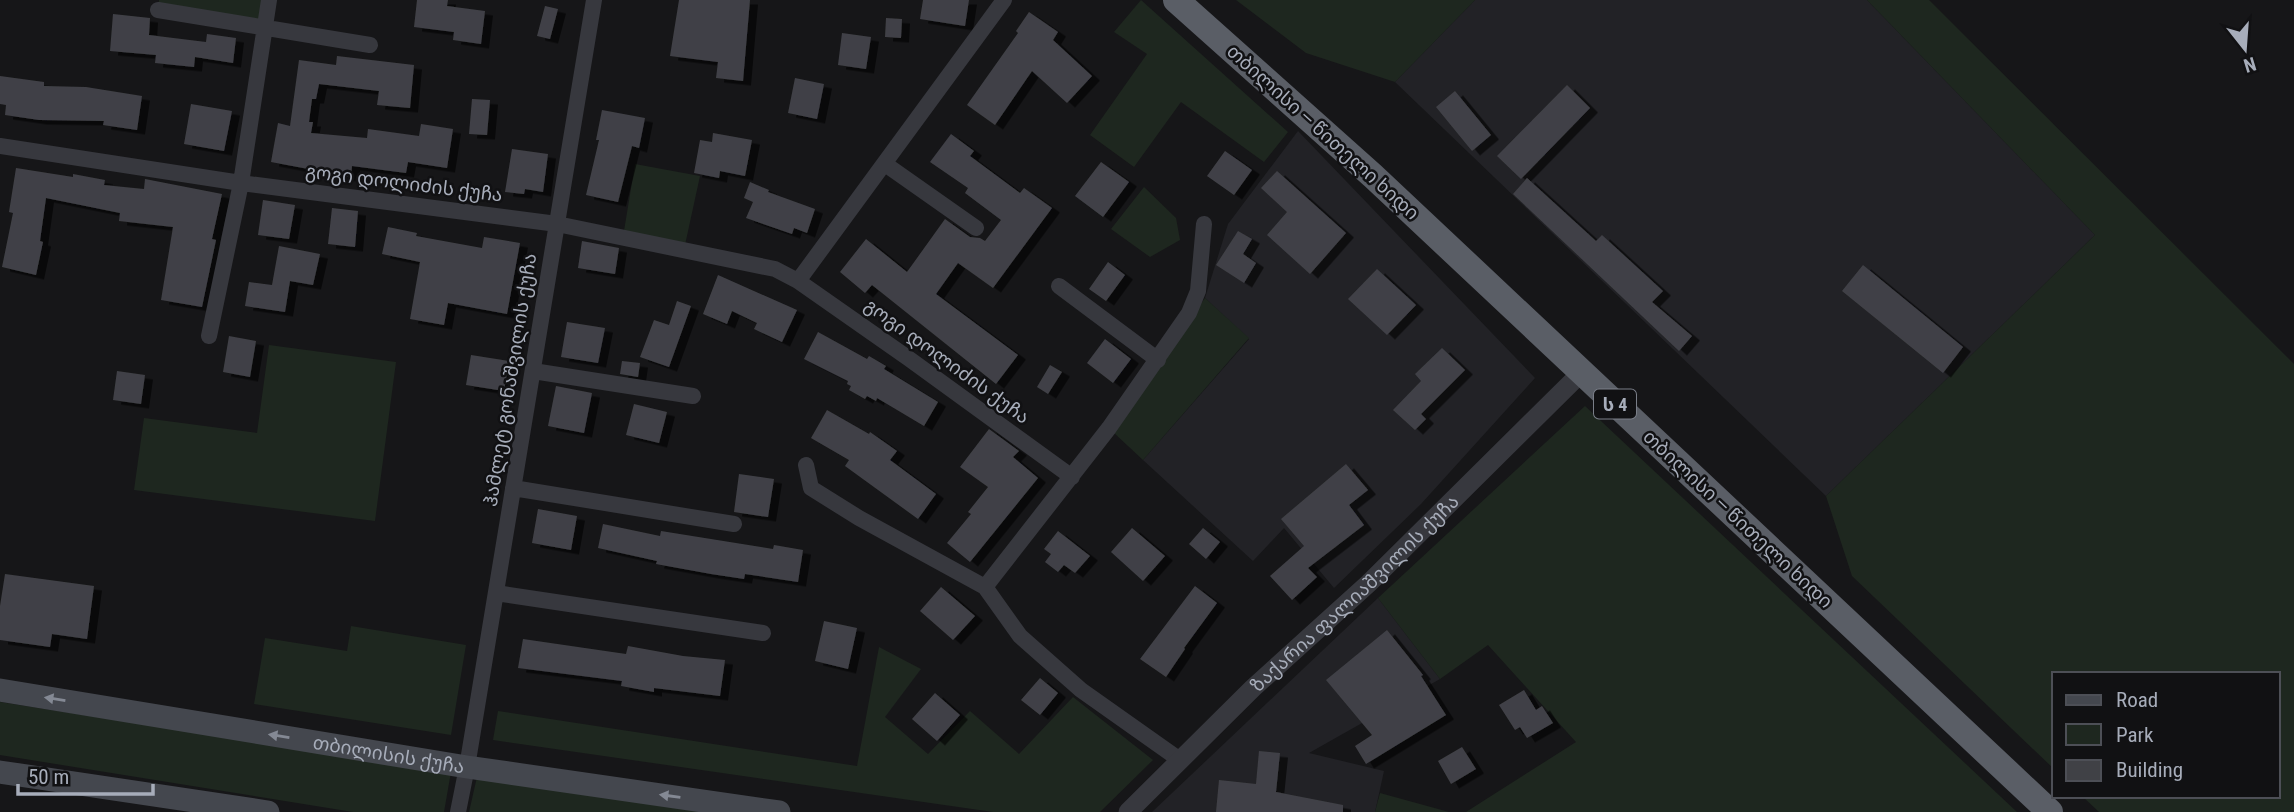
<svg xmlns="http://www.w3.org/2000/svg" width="2294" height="812" viewBox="0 0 2294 812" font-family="'Roboto Condensed','Noto Sans Georgian',sans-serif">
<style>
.built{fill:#222226}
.green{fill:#1e271f}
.building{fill:#404146;filter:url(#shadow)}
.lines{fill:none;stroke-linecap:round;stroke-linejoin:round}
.minor{stroke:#37383e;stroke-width:16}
.tertiary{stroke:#37383e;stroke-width:19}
.secondary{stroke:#44474e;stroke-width:23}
.trunk{stroke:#5a5e66;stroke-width:26}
.oneway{fill:#848994}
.labels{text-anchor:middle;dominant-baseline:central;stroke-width:5;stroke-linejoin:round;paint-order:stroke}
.shield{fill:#111113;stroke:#7a7e88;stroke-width:2}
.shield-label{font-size:18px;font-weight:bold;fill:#a7adba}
.street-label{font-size:19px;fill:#a7adba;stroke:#111113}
</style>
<defs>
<filter id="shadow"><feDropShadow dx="8" dy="4.5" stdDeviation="0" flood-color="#0009"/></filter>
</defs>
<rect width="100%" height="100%" fill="#161618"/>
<path class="built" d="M1475 0H1867L2095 235 1826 496 1395 82Z
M1298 131 1535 378 1421 504 1334 588 1284 528 1253 561 1143 460 1249 339 1205 298 1228 224Z
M1378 598 1440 679 1309 753 1384 771 1375 812H1152Z"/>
<path class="green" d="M159 0H269L265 27 158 10Z
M1141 0 1288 132 1264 162 1181 102 1134 167 1090 135 1147 54 1114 32Z
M1236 0H1475L1395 82 1306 53Z
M1867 0H1929L2294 364V812H2099L2082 796H2278V674H2054V769L1852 576 1826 496 2095 235Z
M635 164 700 176 685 245 624 231Z
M1144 187 1176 218 1180 240 1150 257 1111 229Z
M1205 298 1249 338 1143 460 1113 432Z
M269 345 396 362 375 521 134 490 144 418 257 433Z
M1585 406 2017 812H1466L1576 742 1488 645 1440 679 1378 598Z
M351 626 466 645 451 735 254 704 265 638 347 651Z
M879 647 921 669 885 717 928 754 970 711 1019 754 1073 697 1153 760 1100 812H993L493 740 498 711 857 766Z
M0 702 451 772 444 812H353L0 755Z
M477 777 703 812H469Z
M1380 793 1449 812H1375Z"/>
<path class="building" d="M417 0H448L447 6 485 11 481 44 453 40 454 32 414 27Z
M679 0H750L743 81 716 78 718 62 670 56Z
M923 0H969L965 26 920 19Z
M545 6 558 9 550 39 537 36Z
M1029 12 1058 32 1053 40 1092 76 1067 103 1032 71 995 125 967 105 1018 33 1016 31Z
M113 14 150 18 149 35 206 42 207 34 236 38 233 63 195 57 194 67 155 63 156 55 110 51Z
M886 18 902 19 901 38 885 37Z
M842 33 871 37 866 69 838 65Z
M337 56 414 65 410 108 377 105 379 91 319 84 316 99H312L309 122H313L311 133 367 138 368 129 419 136 421 124 453 129 447 168 408 162 406 173 352 166 351 177 318 174 319 171 271 162 278 123 290 126 299 60 336 65Z
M0 76 44 82V86L86 87 142 96 137 130 103 125 104 121 39 120 5 115 6 105 0 104Z
M795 78 824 84 817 119 788 113Z
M1567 85 1590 108 1521 179 1497 156Z
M1455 91 1491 135 1472 151 1436 107Z
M472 99 490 100 487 135 469 134Z
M191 104 232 111 224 151 184 144Z
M602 110 645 118 639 148 632 146 618 202 586 195 599 140H596Z
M713 133 752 140 745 176 720 171 719 178 694 173 700 140 712 142Z
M951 134 974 151 970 156 1020 193 1024 188 1052 208 993 288 958 263 936 294 1018 355 996 384 872 285 865 293 840 272 866 239 907 272 945 219 970 237 980 238 985 241 1001 220 965 193 968 188 930 162Z
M512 149 548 154 543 192 525 189 524 194 505 192Z
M1225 151 1252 170 1234 195 1207 176Z
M1101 162 1129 182 1103 217 1075 196Z
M16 168 73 177V174L105 180 104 185 144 189 145 179 222 194 212 239 216 240 202 307 161 300 173 227 119 221 120 213 46 198 40 241 43 242 36 275 2 267 13 213 9 212Z
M1277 171 1346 233 1310 274 1267 235 1287 212 1261 188Z
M1527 178 1596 241 1602 235 1663 291 1652 302 1692 336 1679 351 1513 194Z
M750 182 769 190 768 192 815 209 807 233 794 228 792 234 746 218 753 202 744 198Z
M263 200 295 205 289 239 258 235Z
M332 208 358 211 355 247 328 244Z
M388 227 417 233 416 236 482 248 484 237 520 243 507 314 448 303 444 325 410 319 420 262 382 254Z
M1238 231 1252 239 1243 254 1256 263 1244 283 1216 265Z
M582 241 619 248 615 274 578 268Z
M279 246 320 254 313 285 290 281 285 312 245 306 249 282 272 285Z
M1108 262 1125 275 1106 301 1089 289Z
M1863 265 1963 347 1943 373 1842 291Z
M1377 269 1416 305 1387 335 1348 299Z
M718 275 797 310 782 342 754 329 757 323 732 311 727 324 703 314Z
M677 301 691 306 669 367 640 357 654 320 669 325Z
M567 322 605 328 598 363 561 357Z
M818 332 867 359 869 356 886 366 884 369 938 402 924 426 877 398 876 401 867 396 865 399 849 390 851 386 847 384 848 381 804 359Z
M229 336 256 341 250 377 223 372Z
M1105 339 1131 359 1113 383 1087 363Z
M1442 348 1465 370 1421 414 1426 419 1415 430 1393 410 1421 381 1415 374Z
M471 355 509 361 504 391 466 385Z
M622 361 640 363 638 377 620 374Z
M1050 365 1062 372 1048 394 1037 387Z
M117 371 145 375 141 404 113 400Z
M556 386 592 393 584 433 548 426Z
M634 404 667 412 659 443 626 435Z
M827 410 869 434 870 432 897 451 890 460 936 494 918 519 845 466 849 460 811 438Z
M989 429 1019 451 1013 457 1038 478 970 562 947 543 971 514 968 512 988 487 960 467Z
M1346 464 1368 490 1349 505 1364 525 1308 568 1317 577 1292 600 1270 576 1304 546 1281 519Z
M739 474 774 479 768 517 734 512Z
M538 509 577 516 571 550 532 543Z
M603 524 660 536 661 531 773 549 774 545 803 550 798 582 745 574 744 579 711 574 656 564 657 561 598 548Z
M1132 528 1165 556 1143 581 1111 552Z
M1203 528 1220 542 1206 559 1189 544Z
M1058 531 1090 556 1075 573 1064 565 1058 572 1045 562 1051 554 1044 549Z
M5 574 94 586 87 639 52 634 50 647 0 640V606Z
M1195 586 1217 603 1184 648 1185 649 1166 677 1140 659Z
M941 587 975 616 953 640 920 611Z
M824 621 857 628 848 669 815 661Z
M1387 630 1423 675 1421 676 1446 715 1366 764 1355 746 1372 735 1326 680Z
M523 639 626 654 628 646 683 656 725 660 720 696 654 688V692L621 686 622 681 518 668Z
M1040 678 1058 693 1040 715 1021 700Z
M1524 690 1536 710 1542 706 1553 723 1527 738 1520 727 1515 730 1499 705Z
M935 693 960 715 937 741 912 719Z
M1462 747 1476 769 1451 784 1438 761Z
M1259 751 1280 753 1276 792 1343 805V812H1216L1219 780 1256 784Z"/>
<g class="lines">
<path class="minor" d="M158 10 370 45
M0 146 241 183 557 224 775 269 798 281 908 358 1072 477
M885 164 976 228
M798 281 1004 0
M1059 286 1158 360
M209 336 241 183 269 0
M533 371 693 396
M806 465 811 488 859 518 985 587 1020 636 1081 690 1180 760
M513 488 734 524
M985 587 1109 428 1189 313 1198 291 1204 224
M496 593 763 633
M458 812 467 767 594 0"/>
<path class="tertiary" id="s1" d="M1128 812 1253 688 1369 583 1581 373"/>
<g class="secondary">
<path id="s2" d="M0 690 467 767 779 812"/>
<path d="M0 772 268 812"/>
</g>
<path class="trunk" d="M1176 0 1373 176 2050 812"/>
</g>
<defs><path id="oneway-solid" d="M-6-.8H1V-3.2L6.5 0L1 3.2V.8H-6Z" transform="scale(1.75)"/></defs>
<g class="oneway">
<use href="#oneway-solid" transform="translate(55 699) rotate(-171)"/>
<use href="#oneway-solid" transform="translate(279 736) rotate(-171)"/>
<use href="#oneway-solid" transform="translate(670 796) rotate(-172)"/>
</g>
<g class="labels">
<rect class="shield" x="1594" y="389.5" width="42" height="29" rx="5"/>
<g class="shield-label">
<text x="1615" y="404">ს 4</text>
</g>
<g class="street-label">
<text transform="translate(1323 132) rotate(42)">თბილისი — წითელი ხიდი</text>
<text transform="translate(404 183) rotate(7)">გოგი დოლიძის ქუჩა</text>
<text transform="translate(947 361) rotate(36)">გოგი დოლიძის ქუჩა</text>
<text transform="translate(510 380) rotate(-81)">ჰამლეტ გონაშვილის ქუჩა</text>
<text transform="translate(1738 519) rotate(43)">თბილისი — წითელი ხიდი</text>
<text stroke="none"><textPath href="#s1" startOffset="315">ზაქარია ფალიაშვილის ქუჩა</textPath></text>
<text stroke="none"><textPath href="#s2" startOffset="394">თბილისის ქუჩა</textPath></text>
</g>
</g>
<rect x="2052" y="672" width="228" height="126" fill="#111113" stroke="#4d4f56" stroke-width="2"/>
<rect x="2066" y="695" width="35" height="10" fill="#44474e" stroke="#4d4f56" stroke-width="2"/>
<text x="2116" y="707" font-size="21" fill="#a7adba">Road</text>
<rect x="2066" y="724" width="35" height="21" fill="#1e271f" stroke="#4d4f56" stroke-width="2"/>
<text x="2116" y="742" font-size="21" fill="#a7adba">Park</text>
<rect x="2066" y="760" width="35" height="21" fill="#404146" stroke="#4d4f56" stroke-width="2"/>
<text x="2116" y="777" font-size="21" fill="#a7adba">Building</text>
<g transform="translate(2245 49) rotate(163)" stroke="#111113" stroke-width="5" paint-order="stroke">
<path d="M0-5L12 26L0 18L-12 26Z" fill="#a7adba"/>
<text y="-10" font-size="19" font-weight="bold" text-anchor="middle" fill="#a7adba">N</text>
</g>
<path d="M18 784v10h135v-10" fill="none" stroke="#a7adba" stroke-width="3.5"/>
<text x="28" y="784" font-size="21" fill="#a7adba" stroke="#111113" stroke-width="5" paint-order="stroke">50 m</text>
</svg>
